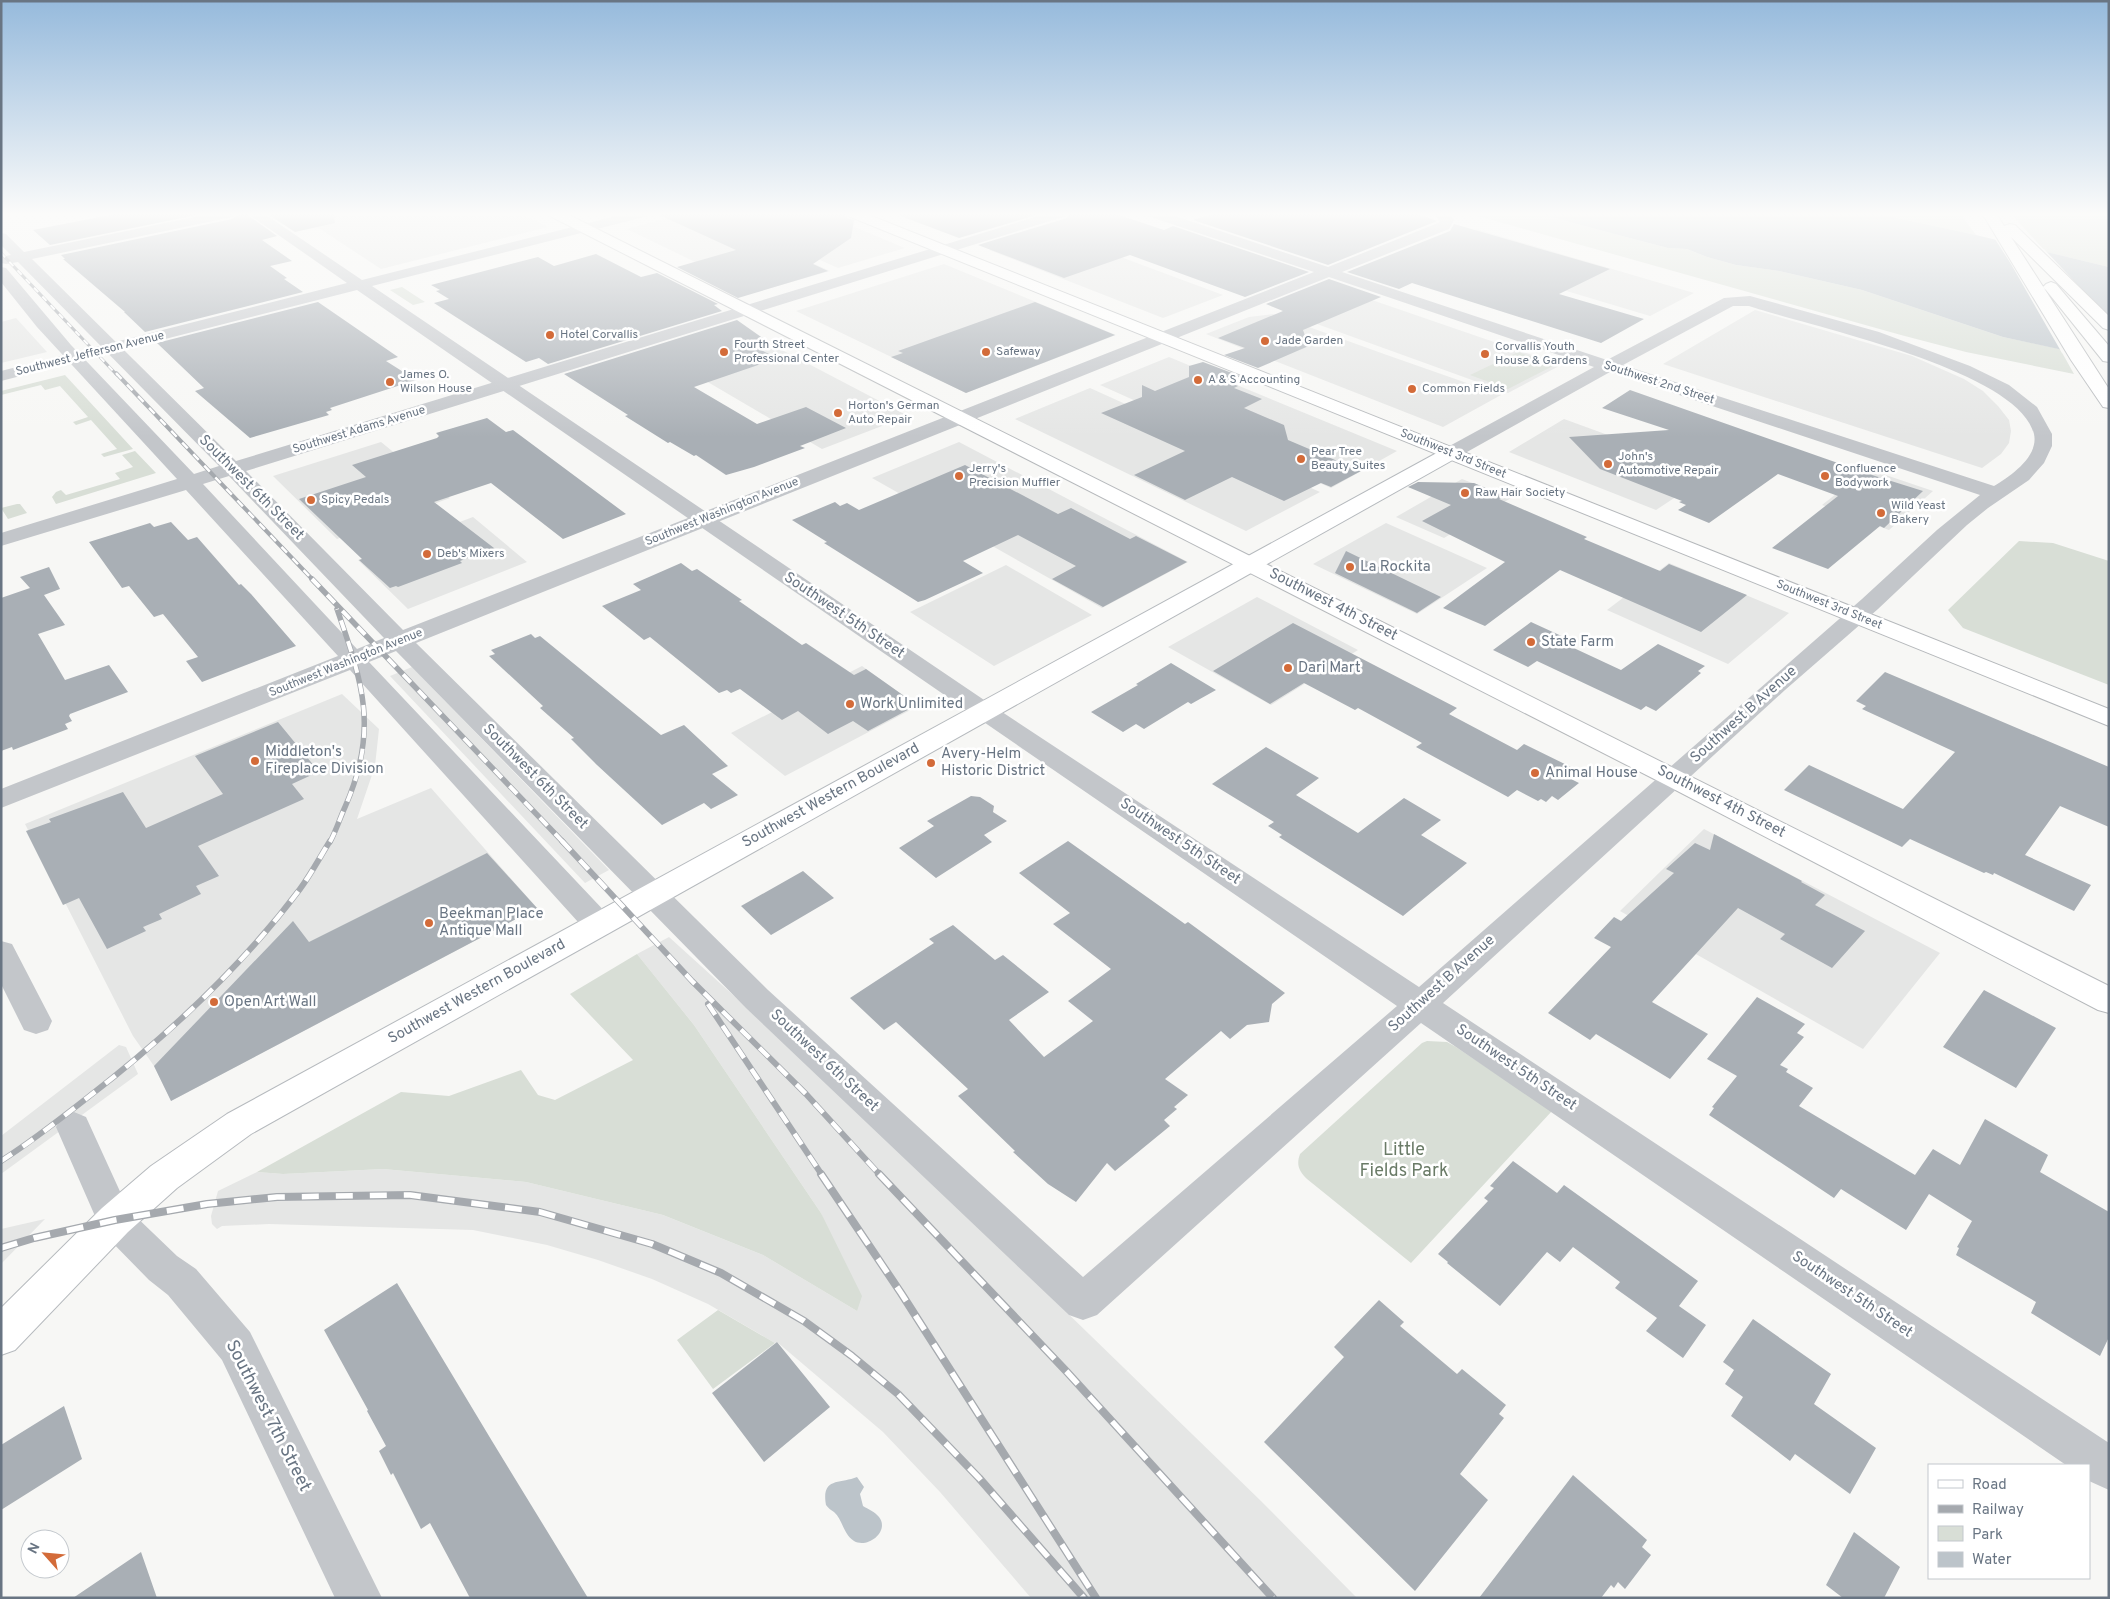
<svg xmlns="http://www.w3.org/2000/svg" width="2110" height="1599" viewBox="0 0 2110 1599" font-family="Overpass,sans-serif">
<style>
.built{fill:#e5e6e5}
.green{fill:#d8ded6}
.water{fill:#bcc4ca}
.pier{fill:#f7f7f5}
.building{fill:#a9afb5}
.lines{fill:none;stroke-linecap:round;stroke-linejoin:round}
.secondary-casing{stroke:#b6babe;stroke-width:2}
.trunk-casing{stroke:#b6b9bc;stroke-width:2}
.minor{fill:#c3c6ca;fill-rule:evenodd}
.tertiary{fill:#c3c6ca;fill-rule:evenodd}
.secondary{fill:#fff;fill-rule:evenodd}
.trunk{fill:#fff;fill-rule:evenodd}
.rail-far4-casing{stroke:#a5a9ae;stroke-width:3}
.rail-far3-casing{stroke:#a5a9ae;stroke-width:4}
.rail-far2-casing{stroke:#a5a9ae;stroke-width:5.5}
.rail-far1-casing{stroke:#a5a9ae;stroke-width:6}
.rail-casing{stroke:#a5a9ae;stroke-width:8}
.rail-far4{stroke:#fff;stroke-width:2;stroke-dasharray:6;stroke-linecap:butt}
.rail-far3{stroke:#fff;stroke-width:2.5;stroke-dasharray:8;stroke-linecap:butt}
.rail-far2{stroke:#fff;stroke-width:4;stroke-dasharray:11;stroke-linecap:butt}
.rail-far1{stroke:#fff;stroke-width:4.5;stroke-dasharray:13;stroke-linecap:butt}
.rail{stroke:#fff;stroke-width:5.5;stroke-dasharray:17;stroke-linecap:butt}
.poi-dot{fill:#d36b39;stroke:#fff;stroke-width:2}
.labels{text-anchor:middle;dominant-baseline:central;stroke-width:5;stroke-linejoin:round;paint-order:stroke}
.far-poi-label{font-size:12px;fill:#697583;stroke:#fff;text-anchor:start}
.far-street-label{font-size:12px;fill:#697583;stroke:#fff}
.street-label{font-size:15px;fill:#697583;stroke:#fff}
.poi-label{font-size:15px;fill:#697583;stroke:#fff;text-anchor:start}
.near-park-label{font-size:18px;fill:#6a7b67;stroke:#fff}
.near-street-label{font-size:18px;fill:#697583;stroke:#fff}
</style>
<rect width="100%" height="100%" fill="#f7f7f5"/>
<path class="built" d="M296 213H520L548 227 381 269Z
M687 213H703L830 271 757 292 627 229Z
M714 213H821L905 248 838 268Z
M1476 229 1694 293 1650 316 1426 249Z
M1051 231 1161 272 1223 295 1163 318 989 250Z
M944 264 1116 335 966 393 796 311Z
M1337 288 1561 365 1508 393 1281 311Z
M1755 310 1912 356 1964 379 1983 391 1998 406 2009 420 2011 431 2009 443 2001 454 1982 468 1663 364Z
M1273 314 1384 354 1501 395 1443 427 1206 334 1249 317Z
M16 318 47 352 1 363V322Z
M740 328 908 416 822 449 660 354Z
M1169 357 1397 451 1331 488 1100 385Z
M1090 388 1320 492 1246 531 1015 419Z
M1564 419 1712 473 1656 510 1509 452Z
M381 442 450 498 337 539 273 476Z
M959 442 1188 562 1102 608 872 478Z
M1868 469 1933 491 1889 530 1822 505Z
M1462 479 1511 498 1444 538 1396 517Z
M473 517 527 562 408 609 358 560Z
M1386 523 1487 568 1417 614 1313 564Z
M1669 563 1789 613 1728 664 1607 610Z
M1006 565 1092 615 994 666 910 612Z
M1257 597 1358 650 1271 705 1168 647Z
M862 666 918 706 785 776 731 733Z
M412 667 609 870 585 883 390 676Z
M342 694 379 729 375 766 357 819 431 788 537 908 171 1101 154 1066 133 1036 25 824Z
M1704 829 1940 953 1863 1049 1620 911Z
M669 937 818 1072 917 1167 1261 1501 1357 1598H1031L940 1492 883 1432 777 1342 775 1343 708 1304 652 1279 598 1260 547 1245 473 1230 269 1224 222 1226 217 1229 212 1224 211 1216 218 1191 257 1172 283 1174 383 1169 526 1182 663 1215 763 1255 857 1311 821 1213 694 1025 637 954Z
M119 1045 126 1047 138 1074 1 1174V1136Z
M45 1219 1 1264V1229Z"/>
<path class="green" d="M1467 213H1536L1622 236 1668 248 1687 249 1707 257 1736 265 1779 271 1862 290 2003 337 2060 349 2074 374 1966 352 1901 335Z
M1874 213H1960L1976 235Z
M2010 213H2109V267L2046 252Z
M402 287 425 302 413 305 390 290Z
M1518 352 1555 365 1508 389 1470 375Z
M65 375 133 449 104 457 101 454 117 449 91 420 76 425 73 422 88 417 60 386 45 390 41 385 1 395V391Z
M135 451 156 473 56 504 52 497 56 492 61 490 66 495 120 479 115 473 133 467 122 455Z
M17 504H20L27 513 8 519 1 508Z
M2019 541 2053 543 2109 561V685L1963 628 1948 610Z
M637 954 694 1025 821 1213 862 1296 857 1311 763 1255 663 1215 526 1182 383 1169 283 1174 257 1172 401 1092 449 1096 521 1070 538 1095 555 1100 633 1060 570 994Z
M1427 1041 1447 1042 1456 1047 1552 1111 1411 1263 1307 1179C1299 1171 1296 1165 1300 1154L1422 1043Z
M718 1310 775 1343 713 1389 677 1340Z"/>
<path class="water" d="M1536 213H1874L1976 235 2109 267V360L2003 337 1862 290 1779 271 1736 265 1707 257 1687 249 1668 248 1622 236Z
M857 1477 864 1487 860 1494 863 1506C868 1509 875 1512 879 1517 890 1531 868 1549 854 1541 843 1534 843 1520 834 1512 831 1510 828 1508 826 1505 821 1477 840 1484 857 1477Z"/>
<path class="pier" d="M1993 236 2044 249 2109 318V363L2062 353 2011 264Z"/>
<path class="building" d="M120 213H206L50 245 33 230Z
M241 213H245L277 236 262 240 292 261 270 266 287 278 284 279 303 292 145 332 124 312H125L63 259H65L61 255 232 219Z
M266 213H334L335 223 295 232Z
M655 213H844L847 218 854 220 851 238 813 264 828 271 738 298 677 267 736 250Z
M899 213H1043L959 238 898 215Z
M1070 213H1113L1164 230 1173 226 1309 272 1245 297 1130 255 1064 278 978 245 1067 218Z
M1215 213H1414L1437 221 1328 265 1193 220Z
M1454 224 1610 269 1559 294 1644 319 1601 343 1412 283 1399 289 1347 272 1450 231Z
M596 254 641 277 657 273 718 304 714 305 722 311 548 364 539 358 526 362 434 303 449 299 436 291 440 290 431 285 538 257 554 266Z
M1329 279 1381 297 1303 330 1308 344 1311 345 1258 368 1224 355 1245 348 1218 338 1283 311 1266 304Z
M318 302 398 357 386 361 416 380 330 408 332 410 326 412 329 415 250 438 195 391 204 388 157 343Z
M1035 302 1115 335 966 393 891 357 903 353 898 351Z
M737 320 767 341 753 346 771 355 754 361 761 364 694 387 757 424 806 407 846 428 800 446 805 448 754 467 726 475 696 455 694 456 670 442 668 443 625 416 628 415 564 374Z
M1203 362 1240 376 1228 382 1238 386 1234 388 1262 399 1244 408 1284 425 1288 440 1361 471 1331 487 1321 483 1284 501 1232 477 1185 500 1134 475 1185 451 1101 413 1142 397V385L1155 391 1189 377V366Z
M1630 390 1872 475 1923 491 1884 528 1880 526 1828 569 1772 548 1838 496 1778 474 1709 523 1678 510 1686 505 1679 502 1682 501 1600 469 1569 437 1669 430 1602 408Z
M487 418 506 432 513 430 626 514 563 539 491 483 434 502 494 548 460 561 462 563 398 587 396 586 390 588 359 560 362 559 299 499 366 477 352 465 437 438 439 436 436 433Z
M965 465 1058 514 1071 508 1130 539 1136 536 1187 562 1103 607 1052 579 1076 566 1018 535 963 561 983 573 925 600 918 602 824 543 827 542 792 520 835 502 840 506 847 503 859 510Z
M1418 482 1474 483 1505 496 1499 499 1587 537 1584 539 1660 571 1669 564 1747 595 1701 632 1560 570 1485 626 1443 608 1505 562 1422 521 1451 505 1408 487Z
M171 522 188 540 197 537 239 585 241 584 251 594 296 646 202 682 186 661 198 657 163 614 154 617 129 586 122 588 89 542 150 523 154 527Z
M1346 551 1441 597 1417 613 1335 573Z
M681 563 692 571 697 569 742 600 739 601 802 645 806 643 854 675 866 669 917 705 868 731 853 721 828 734 798 711 782 720 740 689 731 693 727 690 719 693 650 637 644 640 602 606 641 590 633 584Z
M49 567 60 589 44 595 65 625 38 634 65 680 109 665 128 692 70 714 69 716 72 721 65 724 68 729 13 750 12 747 1 751V598L30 588 20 577Z
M1531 622 1568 639 1563 643 1621 670 1658 644 1705 666 1698 671 1701 673 1656 711 1646 706 1641 710 1537 661 1528 667 1493 650Z
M1293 623 1457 708 1449 714 1517 750 1524 744 1577 770 1569 778 1579 783 1558 800 1552 796 1546 802 1541 799 1538 801 1517 790 1508 797 1416 747 1422 743 1358 708 1355 710 1304 683 1270 704 1213 671Z
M531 634 535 638 540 636 661 735 684 725 728 766 712 774 738 795 711 809 704 803 662 825 597 765 571 739 574 738 540 708 543 706 489 656 495 654 491 650Z
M1171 663 1216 690 1191 704 1188 702 1144 729 1136 724 1123 732 1091 712 1138 685 1136 684Z
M1885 672 2109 767V827L2060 806 2025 855 2091 885 2074 911 1994 873 1993 875 1986 872 1984 873 1910 839 1902 847 1784 790 1809 765 1903 809 1955 752 1862 709 1866 706 1856 701Z
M278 722 315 767 312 769 316 773 292 784 304 799 198 846 219 876 196 886 201 894 159 914 162 919 143 927 146 931 107 949 79 898 63 905 26 831 51 822 49 819 123 792 146 828 223 794 195 756Z
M1266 747 1319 778 1296 795 1358 833 1404 798 1441 820 1421 835 1467 863 1403 916 1279 837 1282 835 1268 826 1274 822 1212 784Z
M971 796 980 797 994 806 993 812 1007 821 984 835 992 842 936 878 899 848 934 826 927 821Z
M1714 834 1802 881 1801 882 1825 895 1815 905 1865 931 1832 968 1780 939 1785 934 1738 908 1652 1002 1708 1034 1670 1079 1596 1034 1590 1040 1548 1013 1611 947 1594 938 1614 917 1621 921 1674 873 1666 869 1695 843 1710 850Z
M1068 841 1185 924 1188 922 1285 993 1272 1004 1269 1022 1247 1025 1230 1039 1221 1031 1165 1079 1188 1095 1174 1107 1177 1109 1164 1120 1170 1126 1115 1171 1107 1163 1076 1202 1048 1184 1013 1152 1015 1151 958 1096 968 1089 896 1022 884 1030 850 998 934 943 929 939 953 925 995 960 1003 955 1049 992 1009 1020 1044 1057 1093 1021 1068 1001 1111 969 1053 924 1070 913 1019 873Z
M487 853 537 908 171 1101 154 1066 293 921 309 942Z
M803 871 834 898 771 935 741 906Z
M1984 990 2056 1028 2016 1088 1943 1047Z
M1757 997 1805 1024 1797 1033 1804 1037 1780 1065 1788 1069 1786 1072 1813 1088 1799 1106 1915 1175 1933 1149 1960 1165 1985 1119 2048 1155 2040 1172 2109 1212V1337L2100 1356 2031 1313 2036 1302 1956 1255 1959 1248 1957 1247 1972 1221 1929 1194 1906 1230 1841 1189 1834 1198 1709 1115 1714 1108 1712 1107 1737 1076 1707 1059Z
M1513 1161 1557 1193 1564 1185 1698 1281 1679 1306 1706 1325 1683 1358 1646 1331 1657 1318 1615 1288 1620 1282 1573 1247 1560 1262 1547 1252 1500 1306 1447 1263 1448 1262 1438 1254 1488 1201 1484 1198 1494 1188 1490 1186Z
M397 1283 492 1441 588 1598H470L430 1523 421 1529 393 1473 391 1475 379 1451 386 1446 367 1411 368 1410 324 1330Z
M1379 1300 1404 1322 1400 1326 1457 1374 1462 1369 1506 1405 1499 1414 1504 1418 1460 1474 1488 1500 1415 1591 1264 1442 1344 1357 1334 1347Z
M1753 1319 1831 1374 1814 1404 1876 1448 1850 1494 1795 1454 1790 1461 1731 1416 1743 1397 1725 1384 1734 1370 1723 1362Z
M777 1342 830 1407 764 1462 712 1393Z
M64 1406 82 1459 1 1510V1445Z
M1573 1475 1647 1540 1642 1547 1651 1555 1625 1589 1618 1582 1614 1588 1611 1585 1601 1598H1479Z
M1854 1532 1900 1567 1884 1598H1843L1826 1585Z
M141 1552 157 1598H73Z"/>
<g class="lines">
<defs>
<path id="secondary" d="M1451 447 1458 449 1461 453 1458 457 251 1134 177 1188 128 1232 15 1350 1 1355V1308L102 1208 151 1166 227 1114 1444 449Z"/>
<path id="trunk" d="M548 213H565L2109 986V1013L2098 1010 1664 784 550 216Z
M846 213H864L2109 709V726L848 216Z
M1982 213H1996L2004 226 2010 224 2015 225 2109 316V330L2103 328 2011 237 2109 389V408L2103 407 2071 360Z
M2051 282 2056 284 2109 346V362L2103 361 2046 290 2043 287 2046 284Z"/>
</defs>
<use href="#secondary" class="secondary-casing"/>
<use href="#trunk" class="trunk-casing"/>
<path class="minor" d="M214 213H239L232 217 32 259 236 461 940 246H950L952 249 950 252 246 471 403 630 1314 272 1148 216 1146 213H1166L1328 267 1438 223 1440 221 1432 213H1447L1454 220 1449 229 1342 272 1607 360 1724 298 1750 296 1879 332 1970 366 2009 385 2037 407 2052 434V446L2044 463 2029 480 1988 508 1967 525 1878 609 1785 690 1443 1003 2109 1443V1490L2089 1481V1465H2066L1421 1023 1097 1315 1083 1320 1069 1315 746 1008 396 651 369 662 610 917 614 925 610 933 599 936 588 933 350 670 1 808V789L338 656 186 490 1 546V533L177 479 37 327 1 282V267L6 268 71 345 194 474 219 466 18 262 6 264 1 263V257L11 255 1 245V233L6 234 24 252ZM1329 277 1594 367 1444 449 1441 453 1444 457 1451 459 1458 457 1610 372 1980 495 1937 530 1862 599 1419 987 993 706 984 703 975 706 971 711 975 716 1397 1006 1083 1277 768 990 416 643ZM1733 306H1749C1807 326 2018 369 2034 434 2039 457 2010 476 1994 486L1623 365ZM229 476 384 638 357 649 203 484Z
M1 941 12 944 52 1021 48 1030 36 1034 24 1030 1 984Z
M74 1112 86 1117 128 1209 177 1256 196 1269 250 1332 382 1598H335L222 1360 168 1295 149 1280 102 1232 56 1127 62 1117Z"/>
<path class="tertiary" d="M247 213H263L362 280 628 213H650L648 216 372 286 993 706 997 711 993 716 984 719 975 716 357 290 1 381V371L347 283Z
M1048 213H1068L1066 216 950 252H940L938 249 940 246Z"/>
<use href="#secondary" class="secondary"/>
<use href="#trunk" class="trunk"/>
<defs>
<path id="rail-far4" d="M1 253 117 375"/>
<path id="rail-far3" d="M116 373 313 580"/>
<path id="rail-far2" d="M312 579 563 842
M330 842C336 831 340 818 345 807 379 730 363 684 337 609"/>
<path id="rail-far1" d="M562 841 692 981 806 1094 880 1175
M708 1004 822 1175
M1 1161C31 1142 59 1120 87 1098 166 1037 240 969 300 889 311 874 320 857 330 841"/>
<path id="rail" d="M821 1174 901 1293 1096 1598
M879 1174 1067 1372 1273 1598
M1 1248 34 1238 115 1220 207 1204 277 1197 410 1195 540 1212 652 1244 721 1273 804 1321 852 1356 898 1394 979 1478 1084 1598"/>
</defs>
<use href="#rail-far4" class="rail-far4-casing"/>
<use href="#rail-far3" class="rail-far3-casing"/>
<use href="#rail-far2" class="rail-far2-casing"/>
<use href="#rail-far1" class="rail-far1-casing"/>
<use href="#rail" class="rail-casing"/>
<use href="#rail-far4" class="rail-far4"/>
<use href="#rail-far3" class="rail-far3"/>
<use href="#rail-far2" class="rail-far2"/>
<use href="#rail-far1" class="rail-far1"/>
<use href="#rail" class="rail"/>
</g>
<linearGradient id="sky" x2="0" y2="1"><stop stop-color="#96badc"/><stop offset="0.49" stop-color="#fbfbfa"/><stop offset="1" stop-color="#fbfbfa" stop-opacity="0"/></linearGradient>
<rect width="2110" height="437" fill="url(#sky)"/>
<g class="poi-dot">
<circle cx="550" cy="335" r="5"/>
<circle cx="1265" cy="341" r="5"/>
<circle cx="724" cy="352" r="5"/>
<circle cx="986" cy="352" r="5"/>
<circle cx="1485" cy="354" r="5"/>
<circle cx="1198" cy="380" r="5"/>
<circle cx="390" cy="382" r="5"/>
<circle cx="1412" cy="389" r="5"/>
<circle cx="838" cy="413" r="5"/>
<circle cx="1301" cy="459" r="5"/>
<circle cx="1608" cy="464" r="5"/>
<circle cx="959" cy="476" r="5"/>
<circle cx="1825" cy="476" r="5"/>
<circle cx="1465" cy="493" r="5"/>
<circle cx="311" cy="500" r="5"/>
<circle cx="1881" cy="513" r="5"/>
<circle cx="427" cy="554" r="5"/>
<circle cx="1350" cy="567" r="5"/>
<circle cx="1531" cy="642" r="5"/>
<circle cx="1288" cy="668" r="5"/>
<circle cx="850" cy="704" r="5"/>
<circle cx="255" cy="761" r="5"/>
<circle cx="931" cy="763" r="5"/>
<circle cx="1535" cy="773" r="5"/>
<circle cx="429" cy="923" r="5"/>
<circle cx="214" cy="1002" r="5"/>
</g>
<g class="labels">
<g class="far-poi-label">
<text x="560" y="335">Hotel Corvallis</text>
<text x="1275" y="341">Jade Garden</text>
<text x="734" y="345">Fourth Street<tspan x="734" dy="14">Professional Center</tspan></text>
<text x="1495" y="347">Corvallis Youth<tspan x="1495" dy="14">House &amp; Gardens</tspan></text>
<text x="996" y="352">Safeway</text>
<text x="400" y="375">James O.<tspan x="400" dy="14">Wilson House</tspan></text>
<text x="1208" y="380">A &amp; S Accounting</text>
<text x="1422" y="389">Common Fields</text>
<text x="848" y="406">Horton's German<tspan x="848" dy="14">Auto Repair</tspan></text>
<text x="1311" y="452">Pear Tree<tspan x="1311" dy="14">Beauty Suites</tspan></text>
<text x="1618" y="457">John's<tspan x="1618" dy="14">Automotive Repair</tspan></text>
<text x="969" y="469">Jerry's<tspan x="969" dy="14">Precision Muffler</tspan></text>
<text x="1835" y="469">Confluence<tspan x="1835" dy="14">Bodywork</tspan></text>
<text x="1475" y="493">Raw Hair Society</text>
<text x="321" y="500">Spicy Pedals</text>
<text x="1891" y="506">Wild Yeast<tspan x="1891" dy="14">Bakery</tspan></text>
<text x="437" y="554">Deb's Mixers</text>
</g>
<g class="far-street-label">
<text transform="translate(90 354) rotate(-14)">Southwest Jefferson Avenue</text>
<text transform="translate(1659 383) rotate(18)">Southwest 2nd Street</text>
<text transform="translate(359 430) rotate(-17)">Southwest Adams Avenue</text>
<text transform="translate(1453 454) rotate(22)">Southwest 3rd Street</text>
<text transform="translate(722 512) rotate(-22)">Southwest Washington Avenue</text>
<text transform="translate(1829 605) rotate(22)">Southwest 3rd Street</text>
<text transform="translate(346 663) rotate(-22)">Southwest Washington Avenue</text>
</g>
<g class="street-label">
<text transform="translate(251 488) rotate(45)">Southwest 6th Street</text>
<text transform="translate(1333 605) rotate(27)">Southwest 4th Street</text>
<text transform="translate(844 616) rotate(34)">Southwest 5th Street</text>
<text transform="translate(1744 715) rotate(-42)">Southwest B Avenue</text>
<text transform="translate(535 777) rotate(45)">Southwest 6th Street</text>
<text transform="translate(831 796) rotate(-29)">Southwest Western Boulevard</text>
<text transform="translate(1721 802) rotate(27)">Southwest 4th Street</text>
<text transform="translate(1180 842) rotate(34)">Southwest 5th Street</text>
<text transform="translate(1442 984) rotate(-42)">Southwest B Avenue</text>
<text transform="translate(477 992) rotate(-29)">Southwest Western Boulevard</text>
<text transform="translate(824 1061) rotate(43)">Southwest 6th Street</text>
<text transform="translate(1516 1068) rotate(34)">Southwest 5th Street</text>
<text transform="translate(1852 1295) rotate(34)">Southwest 5th Street</text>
</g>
<g class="poi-label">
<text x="1360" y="567">La Rockita</text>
<text x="1541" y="642">State Farm</text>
<text x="1298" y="668">Dari Mart</text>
<text x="860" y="704">Work Unlimited</text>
<text x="265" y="752">Middleton's<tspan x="265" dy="17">Fireplace Division</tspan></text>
<text x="941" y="754">Avery-Helm<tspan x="941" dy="17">Historic District</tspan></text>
<text x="1545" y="773">Animal House</text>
<text x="439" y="914">Beekman Place<tspan x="439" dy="17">Antique Mall</tspan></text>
<text x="224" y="1002">Open Art Wall</text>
</g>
<g class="near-park-label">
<text x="1404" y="1150">Little<tspan x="1404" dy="21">Fields Park</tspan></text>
</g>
<g class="near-street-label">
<text transform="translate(268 1416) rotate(63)">Southwest 7th Street</text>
</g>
</g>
<rect width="2110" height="1599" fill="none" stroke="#697583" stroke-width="5"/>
<rect x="1928" y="1464" width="162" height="115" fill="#ffffff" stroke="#c3c8cd"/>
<rect x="1938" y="1480" width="25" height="8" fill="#ffffff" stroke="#c3c8cd"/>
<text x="1972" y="1489" font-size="15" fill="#697583">Road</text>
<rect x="1938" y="1505" width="25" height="8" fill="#a5a9ae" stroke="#c3c8cd"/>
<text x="1972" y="1514" font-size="15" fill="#697583">Railway</text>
<rect x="1938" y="1526" width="25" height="15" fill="#d8ded6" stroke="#c3c8cd"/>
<text x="1972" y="1539" font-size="15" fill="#697583">Park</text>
<rect x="1938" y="1552" width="25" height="15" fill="#bcc4ca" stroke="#c3c8cd"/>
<text x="1972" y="1564" font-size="15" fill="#697583">Water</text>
<g transform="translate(45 1554) rotate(297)"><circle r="24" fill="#ffffff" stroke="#c3c8cd"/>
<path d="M0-4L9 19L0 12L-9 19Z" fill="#d36b39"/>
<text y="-8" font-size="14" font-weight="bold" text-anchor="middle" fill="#697583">N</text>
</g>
</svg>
